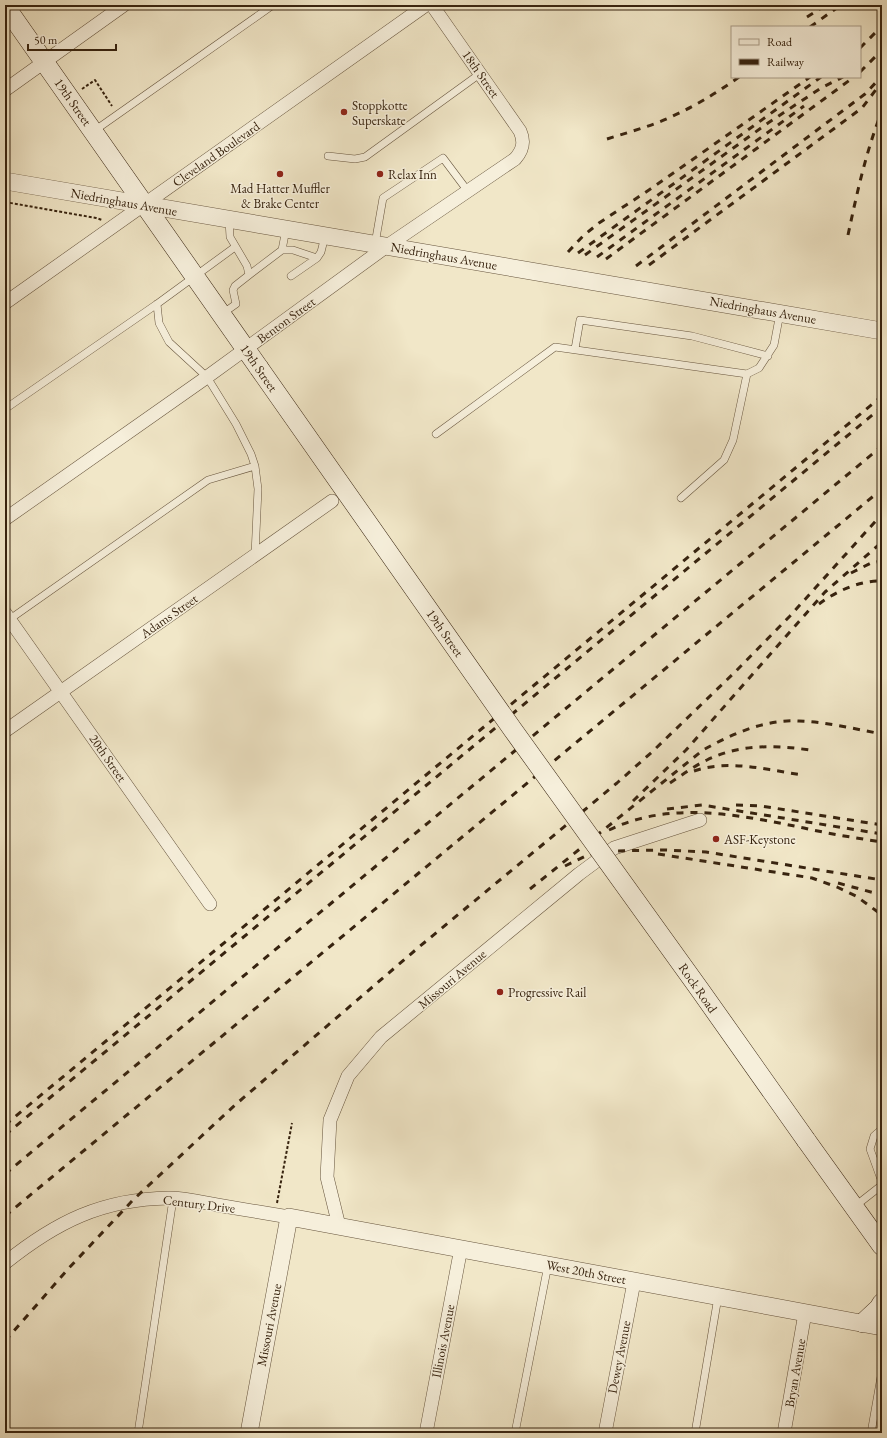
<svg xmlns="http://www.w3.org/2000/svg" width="887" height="1438" viewBox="0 0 887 1438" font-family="'EB Garamond',serif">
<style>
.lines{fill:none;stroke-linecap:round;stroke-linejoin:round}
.service-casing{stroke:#66543d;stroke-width:8}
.minor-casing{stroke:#66543d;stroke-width:14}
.tertiary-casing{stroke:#66543d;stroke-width:18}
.secondary-casing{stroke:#37230f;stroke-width:20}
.path{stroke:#37230f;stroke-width:2;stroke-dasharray:3 2;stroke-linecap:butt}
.service{stroke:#f6efdb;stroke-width:7}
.minor{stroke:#f6efdb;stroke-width:13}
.tertiary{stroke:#f6efdb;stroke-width:17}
.secondary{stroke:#f6efdb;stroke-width:19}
.rail{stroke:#37230f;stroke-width:3;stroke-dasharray:7 7;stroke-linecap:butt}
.secondary-bridge-casing{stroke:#37230f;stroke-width:20;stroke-linecap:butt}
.secondary-bridge{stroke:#f6efdb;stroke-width:19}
.poi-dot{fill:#8f2418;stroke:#f6efdb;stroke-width:1.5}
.labels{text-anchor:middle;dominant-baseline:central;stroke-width:3;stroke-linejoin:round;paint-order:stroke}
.street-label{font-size:13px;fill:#37230f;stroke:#f6efdb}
.poi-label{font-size:13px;fill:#37230f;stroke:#f6efdb;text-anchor:start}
</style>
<rect width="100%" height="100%" fill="#f1e7c8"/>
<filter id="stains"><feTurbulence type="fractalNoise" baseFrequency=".005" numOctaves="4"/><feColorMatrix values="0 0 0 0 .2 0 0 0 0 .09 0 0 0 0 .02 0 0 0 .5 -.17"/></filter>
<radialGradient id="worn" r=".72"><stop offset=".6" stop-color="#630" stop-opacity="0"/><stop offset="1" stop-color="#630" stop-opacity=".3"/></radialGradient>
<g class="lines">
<defs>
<path id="service" d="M94 131 273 5
M328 156 355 159 365 157 481 73
M375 244 383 198 443 158 467 190
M282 250H293L317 258
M249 275 282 250 286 229
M291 276 317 258 321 252 325 236
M157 304 159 323 169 342 207 377 236 424 251 454 255 466 258 489 255 555
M222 314 236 304 233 290 235 286 249 275 247 266 230 237 229 220
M575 349 580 320 692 336 768 356
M5 409 157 304 235 247
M436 434 555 347 747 374 759 368 774 345 780 313
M681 498 724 460 733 440 747 374
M10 619 208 480 255 466
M882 1129 874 1136 870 1149 882 1182
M854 1207 882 1185
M138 1433 173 1199
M515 1433 548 1265
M695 1433 718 1297
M871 1433 882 1371"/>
<path id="minor" d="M5 90 124 5
M5 303 426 5
M5 519 207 377 387 246 515 159C523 150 525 142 520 131L432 5
M5 613 210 904
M5 731 332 501
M339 1226 327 1177 330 1120 348 1076 381 1037 579 874 614 848 700 820
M5 1263C56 1222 102 1199 169 1198 185 1198 201 1202 217 1205 241 1209 265 1213 289 1217
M426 1433 461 1248
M605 1433 634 1282
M784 1433 805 1313"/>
<path id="tertiary" d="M5 181 882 331
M249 1433 289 1217 882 1327"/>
<path id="secondary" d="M5 6 259 368
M806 1140 882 1246
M863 1323 879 1308 882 1303"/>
</defs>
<use href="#service" class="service-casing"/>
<use href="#minor" class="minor-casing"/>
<use href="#tertiary" class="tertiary-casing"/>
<use href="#secondary" class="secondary-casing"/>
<path class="path" d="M82 89 95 80 112 106
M5 202 96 218 102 220
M277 1203 292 1123"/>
<use href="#service" class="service"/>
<use href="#minor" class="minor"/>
<use href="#tertiary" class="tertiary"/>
<use href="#secondary" class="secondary"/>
<path class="rail" d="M807 17 826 5
M810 27 841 5
M860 48 880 28
M860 72 882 50
M607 139C629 132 652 126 673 116 697 105 718 92 739 77
M848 235C857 193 866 151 882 111
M568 252 583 236 599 223 652 188 810 77
M578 253 821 77
M585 255 768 123 821 88 843 77
M597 257 804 106
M606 259 854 77
M649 265 862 108 881 83
M636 266 865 94 882 76
M851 573 871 563 882 561
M819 604C836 591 861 580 882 581
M694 771C729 759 767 770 803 775
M670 783C682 775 694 766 707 760 740 744 774 745 810 750
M633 801 686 750 825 592 882 542
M736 805 761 806 882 825
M667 809 702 805 882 834
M609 830C671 800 740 815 804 828 830 834 856 838 882 842
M658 854 812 878 837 887 856 896 882 915
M565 866 590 854 612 851 665 850 706 852 882 880
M838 883 882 895
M530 889 703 750C732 734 765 719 799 721 827 722 855 729 882 734
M5 1125 882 396
M5 1135 882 407
M5 1174 882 446
M5 1216 882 489
M5 1341 69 1268 133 1200 235 1105 419 947 617 783 652 752 735 672 790 616 882 514"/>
<defs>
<path id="secondary-bridge" d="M259 368 513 730 700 990 806 1140"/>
</defs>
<use href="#secondary-bridge" class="secondary-bridge-casing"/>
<use href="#secondary-bridge" class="secondary-bridge"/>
</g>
<g class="poi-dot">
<circle cx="344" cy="112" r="4"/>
<circle cx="280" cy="174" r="4"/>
<circle cx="380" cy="174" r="4"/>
<circle cx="716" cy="839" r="4"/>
<circle cx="500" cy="992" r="4"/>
</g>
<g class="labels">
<g class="street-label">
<text transform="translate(481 74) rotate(55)">18th Street</text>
<text transform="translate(73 102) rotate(55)">19th Street</text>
<text transform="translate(216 154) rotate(-35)">Cleveland Boulevard</text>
<text transform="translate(124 202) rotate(10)">Niedringhaus Avenue</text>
<text transform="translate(444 256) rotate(10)">Niedringhaus Avenue</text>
<text transform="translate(763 310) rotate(10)">Niedringhaus Avenue</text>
<text transform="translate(286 320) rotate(-36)">Benton Street</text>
<text transform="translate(259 368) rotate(55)">19th Street</text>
<text transform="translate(169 616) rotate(-35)">Adams Street</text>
<text transform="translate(445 633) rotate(55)">19th Street</text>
<text transform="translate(108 758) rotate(55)">20th Street</text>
<text transform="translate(452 979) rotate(-40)">Missouri Avenue</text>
<text transform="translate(698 988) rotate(55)">Rock Road</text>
<text transform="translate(199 1204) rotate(7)">Century Drive</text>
<text transform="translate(586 1272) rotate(11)">West 20th Street</text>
<text transform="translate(269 1325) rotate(-79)">Missouri Avenue</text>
<text transform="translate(443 1341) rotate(-79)">Illinois Avenue</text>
<text transform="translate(619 1357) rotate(-79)">Dewey Avenue</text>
<text transform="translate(795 1373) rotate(-80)">Bryan Avenue</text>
</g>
<g class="poi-label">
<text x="352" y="105">Stoppkotte<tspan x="352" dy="15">Superskate</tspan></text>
<text x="388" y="174">Relax Inn</text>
<text x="280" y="188" text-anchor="middle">Mad Hatter Muffler<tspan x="280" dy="15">&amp; Brake Center</tspan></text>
<text x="724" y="839">ASF-Keystone</text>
<text x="508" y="992">Progressive Rail</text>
</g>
</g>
<rect width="887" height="1438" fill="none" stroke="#f1e7c8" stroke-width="20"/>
<rect x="6" y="6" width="875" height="1426" fill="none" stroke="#37230f" stroke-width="2"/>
<rect x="10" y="10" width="867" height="1418" fill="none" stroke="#37230f"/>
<rect x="731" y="26" width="130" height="52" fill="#f6efdb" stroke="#aa9d89"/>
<rect x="739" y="39" width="20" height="6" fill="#f6efdb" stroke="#aa9d89"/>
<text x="767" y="46" font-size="12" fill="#37230f">Road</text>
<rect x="739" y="59" width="20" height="6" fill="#37230f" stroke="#aa9d89"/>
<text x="767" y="66" font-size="12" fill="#37230f">Railway</text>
<path d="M28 44v6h88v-6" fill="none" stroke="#37230f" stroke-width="2"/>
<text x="34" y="44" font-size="12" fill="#37230f" stroke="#f6efdb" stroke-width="3" paint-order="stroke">50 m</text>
<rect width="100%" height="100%" filter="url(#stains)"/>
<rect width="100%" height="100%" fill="url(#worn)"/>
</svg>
